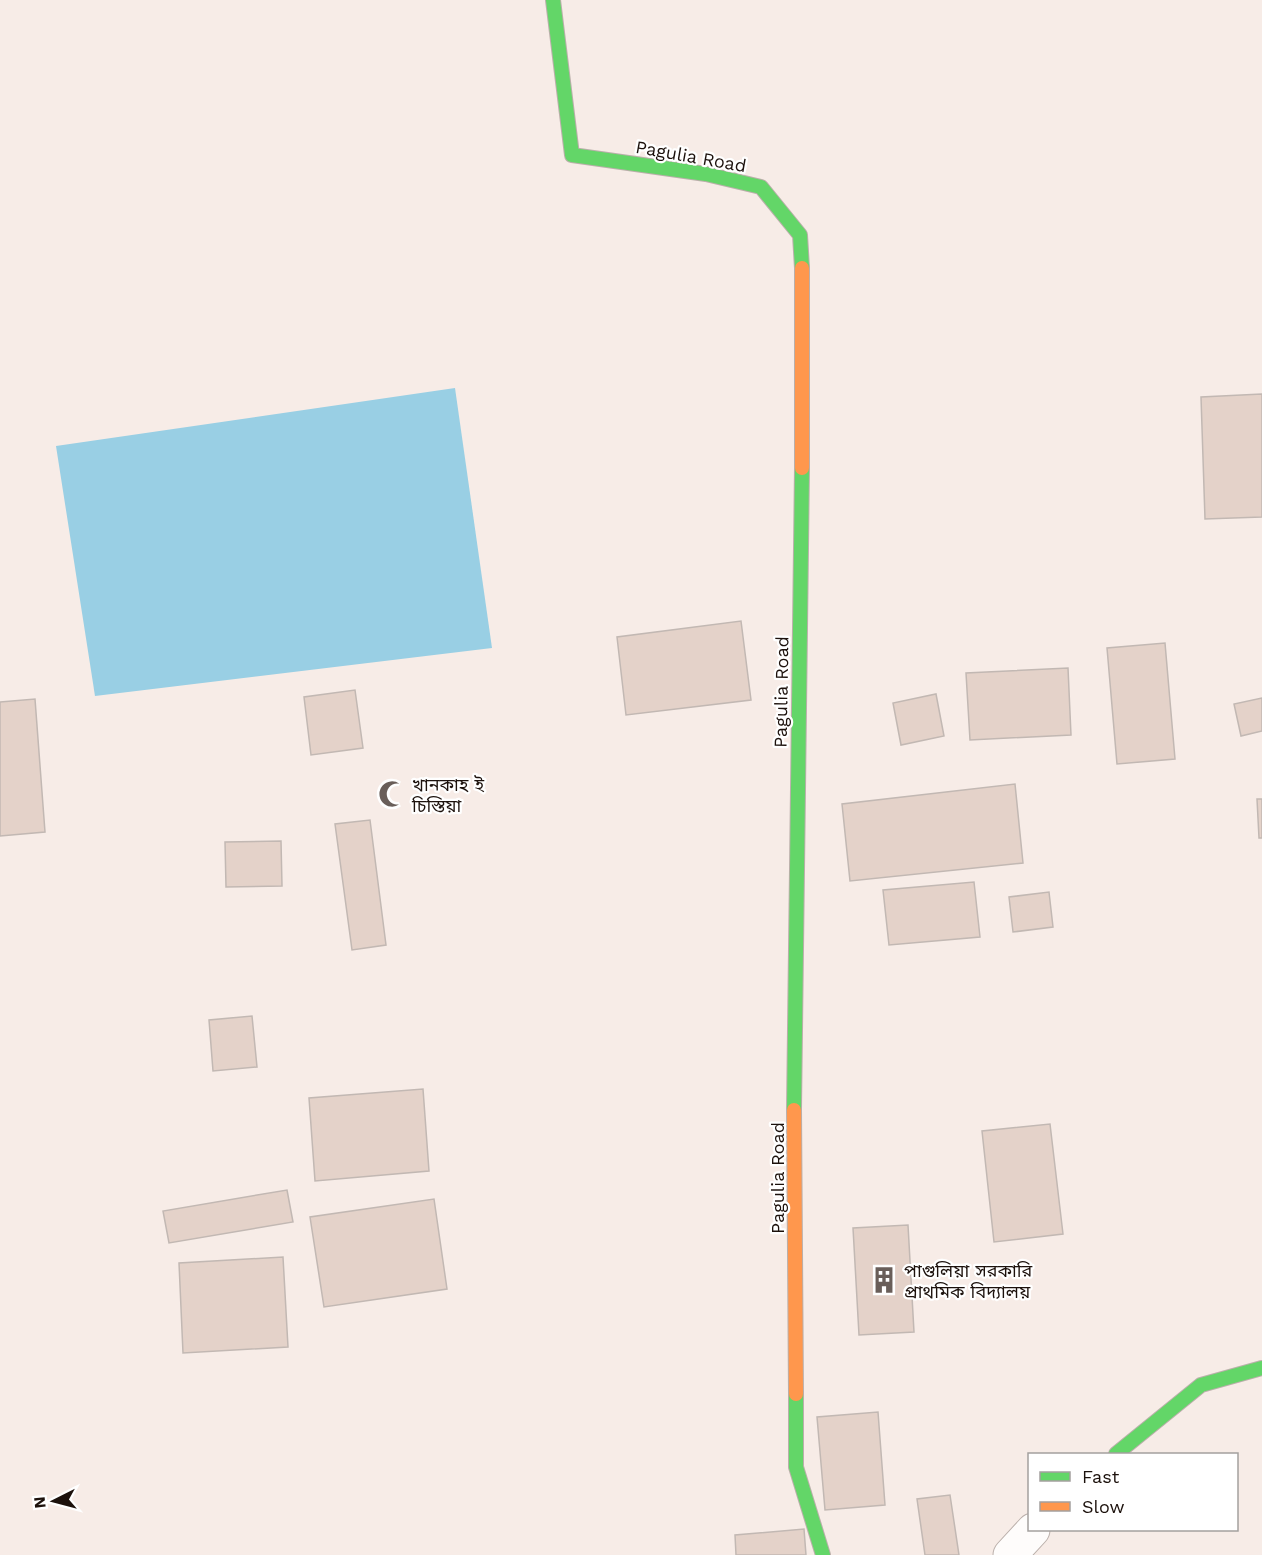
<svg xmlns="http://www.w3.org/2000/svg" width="1262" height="1555" viewBox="0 0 1262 1555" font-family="'Work Sans','Noto Sans Bengali',sans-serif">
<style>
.water{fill:#99cfe4}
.building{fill:#e4d2c9;stroke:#c2b8b3;stroke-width:1.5}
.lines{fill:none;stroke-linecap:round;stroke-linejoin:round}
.street-casing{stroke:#baafaa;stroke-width:35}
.fast-casing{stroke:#baafaa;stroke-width:16}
.slow-casing{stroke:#baafaa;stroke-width:16}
.street{stroke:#fefcfb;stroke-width:33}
.fast{stroke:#63d668;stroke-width:14}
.slow{stroke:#ff974d;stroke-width:14}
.labels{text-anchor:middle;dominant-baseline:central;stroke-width:4.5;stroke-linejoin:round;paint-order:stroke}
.street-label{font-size:18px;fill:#1c110c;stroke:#fff}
.poi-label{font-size:18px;fill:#1c110c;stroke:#fff;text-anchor:start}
</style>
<rect width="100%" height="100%" fill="#f7ece7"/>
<path class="water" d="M455 388 492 648 95 696 56 446Z"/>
<path class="building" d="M1262 394V517L1205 519 1201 397Z
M741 621 751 700 626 715 617 637Z
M1165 643 1175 759 1117 764 1107 648Z
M1068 668 1071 735 970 740 966 673Z
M355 690 363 748 311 755 304 697Z
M936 694 944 736 901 745 893 703Z
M1262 698V731L1241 736 1234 704Z
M35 699 45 832 0 836V702Z
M1015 784 1023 863 850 881 842 804Z
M1257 799H1262V838H1259Z
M370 820 386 945 352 950 335 824Z
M281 841 282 886 226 887 225 842Z
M974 882 980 937 889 945 883 890Z
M1049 892 1053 927 1013 932 1009 897Z
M252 1016 257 1067 213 1071 209 1020Z
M423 1089 429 1171 315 1181 309 1098Z
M1050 1124 1063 1234 994 1242 982 1131Z
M287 1190 293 1222 169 1243 163 1211Z
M434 1199 447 1289 324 1307 310 1217Z
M908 1225 914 1332 859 1335 853 1228Z
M283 1257 288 1347 183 1353 179 1263Z
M878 1412 885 1505 825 1510 817 1417Z
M950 1495 959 1555H925L917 1499Z
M804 1529 806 1555H736L735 1535Z"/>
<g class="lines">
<defs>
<path id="street" d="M1010 1555 1033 1530"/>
<path id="fast" d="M553 0 572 155 706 174 761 187 800 235 802 268
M794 1110 802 468
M796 1394V1467L823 1555
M1116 1454 1201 1385 1262 1368"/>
<path id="slow" d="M802 468V268
M794 1110 796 1394"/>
</defs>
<use href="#street" class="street-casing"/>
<use href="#fast" class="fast-casing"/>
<use href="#slow" class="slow-casing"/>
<use href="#street" class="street"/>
<use href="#fast" class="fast"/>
<use href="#slow" class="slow"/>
</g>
<defs>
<symbol id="mosque-bare" viewBox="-9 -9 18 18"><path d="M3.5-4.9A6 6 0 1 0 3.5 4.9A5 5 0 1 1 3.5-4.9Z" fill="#695e59" stroke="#fff" stroke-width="2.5" paint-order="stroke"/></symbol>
<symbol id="building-bare" viewBox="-9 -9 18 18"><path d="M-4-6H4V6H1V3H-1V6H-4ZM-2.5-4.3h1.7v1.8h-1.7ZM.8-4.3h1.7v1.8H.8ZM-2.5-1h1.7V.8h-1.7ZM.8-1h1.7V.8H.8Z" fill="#695e59" stroke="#fff" stroke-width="2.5" paint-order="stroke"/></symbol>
</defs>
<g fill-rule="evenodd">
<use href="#mosque-bare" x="373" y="775" width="38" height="38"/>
<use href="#building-bare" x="865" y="1261" width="38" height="38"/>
</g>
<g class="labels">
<g class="street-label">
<text transform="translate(691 156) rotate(10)">Pagulia Road</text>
<text transform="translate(781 692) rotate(-89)">Pagulia Road</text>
<text transform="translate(777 1178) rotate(-90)">Pagulia Road</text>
</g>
<g class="poi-label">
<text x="412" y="784">খানকাহ ই<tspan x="412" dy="21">চিস্তিয়া</tspan></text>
<text x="904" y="1270">পাগুলিয়া সরকারি<tspan x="904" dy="21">প্রাথমিক বিদ্যালয়</tspan></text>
</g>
</g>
<rect x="1028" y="1453" width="210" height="78" fill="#ffffff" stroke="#a4a09e" stroke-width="1.5"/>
<rect x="1040" y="1472" width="30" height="9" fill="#63d668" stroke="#a4a09e" stroke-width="1.5"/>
<text x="1082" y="1483" font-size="18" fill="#1c110c">Fast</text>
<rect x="1040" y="1502" width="30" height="9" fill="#ff974d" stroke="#a4a09e" stroke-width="1.5"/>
<text x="1082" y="1513" font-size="18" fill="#1c110c">Slow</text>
<g transform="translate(54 1501) rotate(264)" stroke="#ffffff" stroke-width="4.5" paint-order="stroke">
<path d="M0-4.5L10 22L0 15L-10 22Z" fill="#1c110c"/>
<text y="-9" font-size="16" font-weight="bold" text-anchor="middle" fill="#1c110c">N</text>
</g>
</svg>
